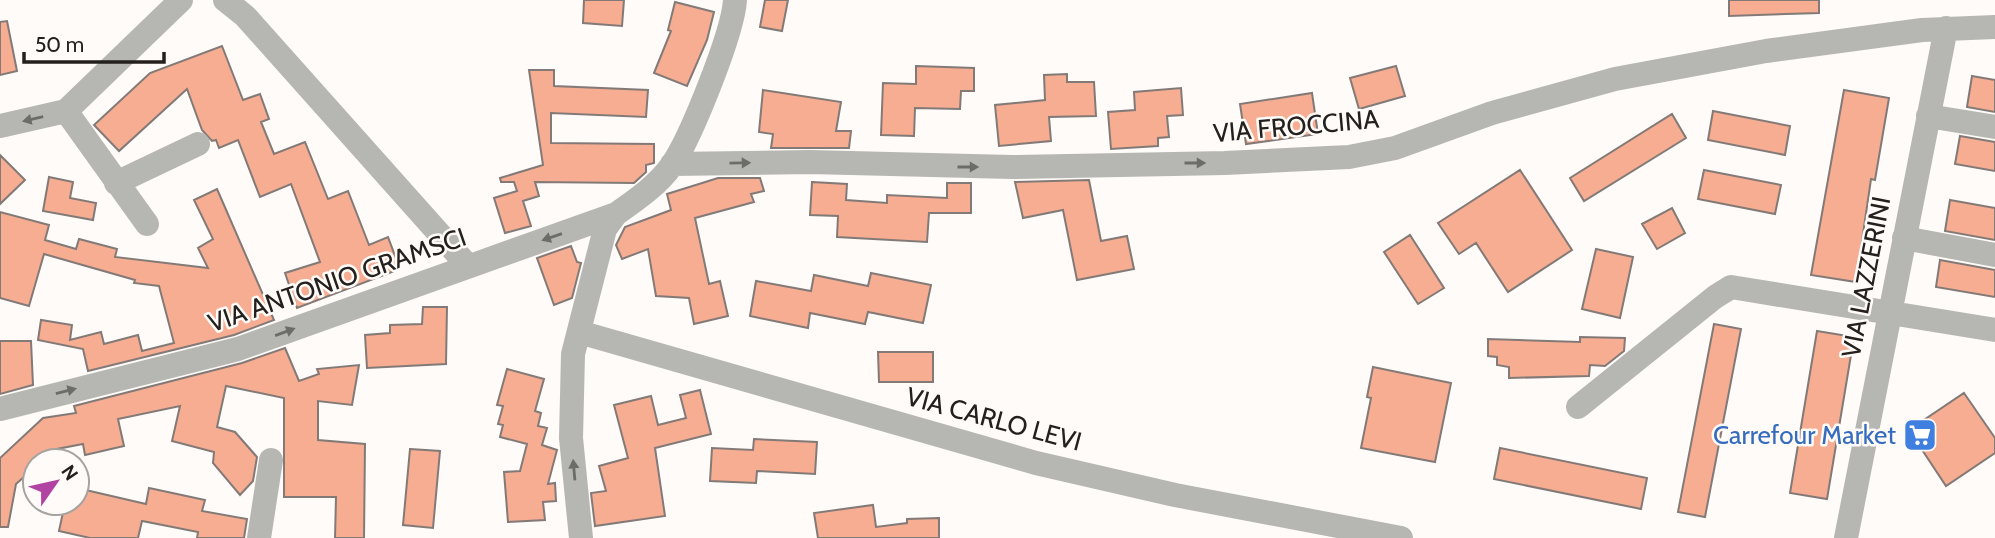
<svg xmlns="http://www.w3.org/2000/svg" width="1995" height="538" viewBox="0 0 1995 538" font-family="Cabin,sans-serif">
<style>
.building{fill:#f6ad92;stroke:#837a77;stroke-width:2}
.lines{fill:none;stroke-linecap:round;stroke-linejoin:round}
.minor{stroke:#b6b7b3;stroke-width:24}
.oneway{fill:#6c6c68}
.labels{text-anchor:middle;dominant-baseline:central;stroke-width:5;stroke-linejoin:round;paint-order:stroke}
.street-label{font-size:26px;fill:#23201e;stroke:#fefbf8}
.shop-label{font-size:26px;fill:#366cbe;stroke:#fefbf8;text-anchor:end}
</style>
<rect width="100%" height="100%" fill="#fefbf8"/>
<path class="building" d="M584 0H624L622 26 583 23Z
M765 0H788L782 31 760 27Z
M1729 0H1819V13L1729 16Z
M675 2 714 12 707 40 687 86 654 73 671 31 668 30Z
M7 21 17 71 0 75V22Z
M222 46 243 100 260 94 269 119 261 122 274 154 305 142 328 199 348 191 369 245 388 237 400 269 297 308 285 273 320 262 291 184 260 197 238 140 219 148 216 140 212 141 202 130 187 89 119 151 94 125 150 73Z
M916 66 974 68V91H961L960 109 915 108 914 136 881 135 883 83 916 84Z
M1396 66 1405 96 1359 109 1350 78Z
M529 70H554V86L648 90 646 117 551 113V143L654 144V163L646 165V172L634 183 535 182 539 196 523 201 531 226 505 233 494 198 517 191 514 182H501L500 178 543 165Z
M1067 74V82H1094L1096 116 1049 117 1051 141 999 146 995 105 1045 100 1044 75Z
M1972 76 1995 80V112L1967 107Z
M1181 88 1183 115 1167 116 1169 137 1158 138V146L1111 149 1108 112 1135 110 1134 92Z
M763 90 841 102 836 131H851L849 148H771L773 134 759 132Z
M1844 90 1889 98 1875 180 1871 179 1856 282 1811 275Z
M1312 93 1318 134 1246 144 1240 104Z
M1713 111 1790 126 1785 155 1708 140Z
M1672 114 1686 138 1584 201 1570 178Z
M1960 136 1995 142V171L1955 164Z
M0 155 25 180 0 204Z
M1520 170 1572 250 1508 292 1476 243 1459 254 1438 223Z
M1704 170 1781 185 1775 214 1698 199Z
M49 177 73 182 70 198 96 203 93 220 43 211Z
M718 178H760L764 191 751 194 754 202 695 218 709 284 720 281 728 316 694 324 689 298 656 296 648 249 622 259 616 245 625 227 671 210 667 194Z
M1089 180 1101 241 1127 236 1134 269 1077 280 1063 210 1023 218 1015 182Z
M812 182 847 184 846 200 887 203V195L947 198V183H971V213H929L927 242 837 237 838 216 810 215Z
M217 189 274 320 234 335 88 371 83 349 38 340 41 320 72 325 70 340 101 332 104 344 138 335 142 351 174 343 159 286 134 283 135 280 44 254 29 306 0 298V212L49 225 45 240 76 249 79 239 117 249 115 257 208 268 198 248 213 239 194 200Z
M1950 200 1995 208V240L1945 231Z
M1672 208 1685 233 1657 249 1642 224Z
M1410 235 1444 288 1418 304 1384 252Z
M571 246 577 262 581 263 572 298 554 305 537 258Z
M1596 249 1633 257 1620 318 1582 309Z
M1940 260 1995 270V297L1936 287Z
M871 273 931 285 923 323 868 312 865 324 810 313 808 328 750 316 756 281 811 291 814 275 868 286Z
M423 307H447L446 364 367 368 365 335 390 333V325L422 324Z
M1714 324 1741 329 1705 517 1678 512Z
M1817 331 1854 337 1827 499 1790 493Z
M1580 337 1625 338 1624 351 1605 366 1590 365 1589 376 1509 378V367L1497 365V357L1488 356V339L1580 342Z
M0 341H31L33 385 0 394Z
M285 348 299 381 319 374 317 369 359 365 352 405 318 401V440L365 444 364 538H335L336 497H284V398L226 386 217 427 235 432 257 457 253 481 240 495 213 463 214 452 172 441 180 406 118 419 124 446 85 455 83 444 57 449 42 461H35V467L16 484 8 527H0V458L43 418 76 413 74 406 242 363Z
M878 352H933V382H879Z
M1373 367 1451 383 1435 462 1361 448 1371 398 1367 397Z
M507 369 544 379 535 411 541 413 538 426 547 428 542 445 557 450 548 484 555 483 556 501 543 502 545 520 508 522 504 472 520 471 527 444 500 437 503 425 498 424 503 406 497 405Z
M700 390 711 434 655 448 665 516 595 526 591 493 606 491 599 466 628 458 614 405 651 396 658 425 686 418 680 395Z
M1964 393 1995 438V453L1946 486 1909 430Z
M754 439 817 442 815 474 757 471 756 483 710 481 712 448 753 450Z
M1500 448 1647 478 1641 509 1494 479Z
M410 449 440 451 433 528 403 525Z
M77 488 146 504 149 488 205 500 202 511 247 519 244 538H197L198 532 142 521 138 538H90L59 531 65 503H77Z
M873 505 876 527 907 523V519L939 518V538H818L814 513Z"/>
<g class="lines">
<path class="minor" d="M225 0 245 16 468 266
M66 111 147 224
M1928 116 1995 127
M0 126 66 111 181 0
M672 164 810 162 1012 167 1225 163 1349 157 1395 148 1492 113 1615 79 1766 51 1922 30 1995 27
M116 183 198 144
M1904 238 1995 255
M579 332 1036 463 1175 495 1401 538
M1578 407 1715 297 1731 287 1995 330
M0 409 238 349 616 214C636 200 658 185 672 165 691 137 733 33 735 0
M259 538 271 460
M581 538 571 438 573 354 605 229 616 214
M1846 538 1946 28"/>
</g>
<defs><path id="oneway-solid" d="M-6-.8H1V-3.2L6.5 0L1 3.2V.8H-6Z" transform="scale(1.75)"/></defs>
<g class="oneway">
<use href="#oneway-solid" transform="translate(33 119) rotate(167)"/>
<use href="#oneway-solid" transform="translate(740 163) rotate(-1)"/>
<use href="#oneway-solid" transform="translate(1195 163)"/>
<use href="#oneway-solid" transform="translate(968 167)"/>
<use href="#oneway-solid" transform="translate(552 237) rotate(161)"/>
<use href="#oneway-solid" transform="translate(285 332) rotate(-20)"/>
<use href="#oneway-solid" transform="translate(66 391) rotate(-14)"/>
<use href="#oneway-solid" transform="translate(574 470) rotate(-95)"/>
</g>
<defs>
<symbol id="supermarket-square" viewBox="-11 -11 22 22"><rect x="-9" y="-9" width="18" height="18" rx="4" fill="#3f7fe0" stroke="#fefbf8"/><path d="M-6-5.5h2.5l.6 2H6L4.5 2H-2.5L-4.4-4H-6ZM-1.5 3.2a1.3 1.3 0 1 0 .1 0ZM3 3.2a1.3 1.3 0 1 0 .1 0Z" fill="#fff"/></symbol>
</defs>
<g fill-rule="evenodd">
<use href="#supermarket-square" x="1901" y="416" width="38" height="38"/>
</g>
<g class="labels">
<g class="street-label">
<text transform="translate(1296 126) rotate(-5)">VIA FROCCINA</text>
<text transform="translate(1866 277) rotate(-79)">VIA LAZZERINI</text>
<text transform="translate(337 280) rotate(-19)">VIA ANTONIO GRAMSCI</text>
<text transform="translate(994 419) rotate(15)">VIA CARLO LEVI</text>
</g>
<g class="shop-label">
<text x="1896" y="435">Carrefour Market</text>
</g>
</g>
<g transform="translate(56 482) rotate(56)"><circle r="33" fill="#fefbf8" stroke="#a6a3a1" stroke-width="2"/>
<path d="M0-5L12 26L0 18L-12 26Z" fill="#b144a3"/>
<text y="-10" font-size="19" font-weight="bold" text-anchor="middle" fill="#23201e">N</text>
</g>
<path d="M24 52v10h140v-10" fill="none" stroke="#23201e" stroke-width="3.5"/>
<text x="35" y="52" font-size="21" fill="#23201e" stroke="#fefbf8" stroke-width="5" paint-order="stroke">50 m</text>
</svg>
